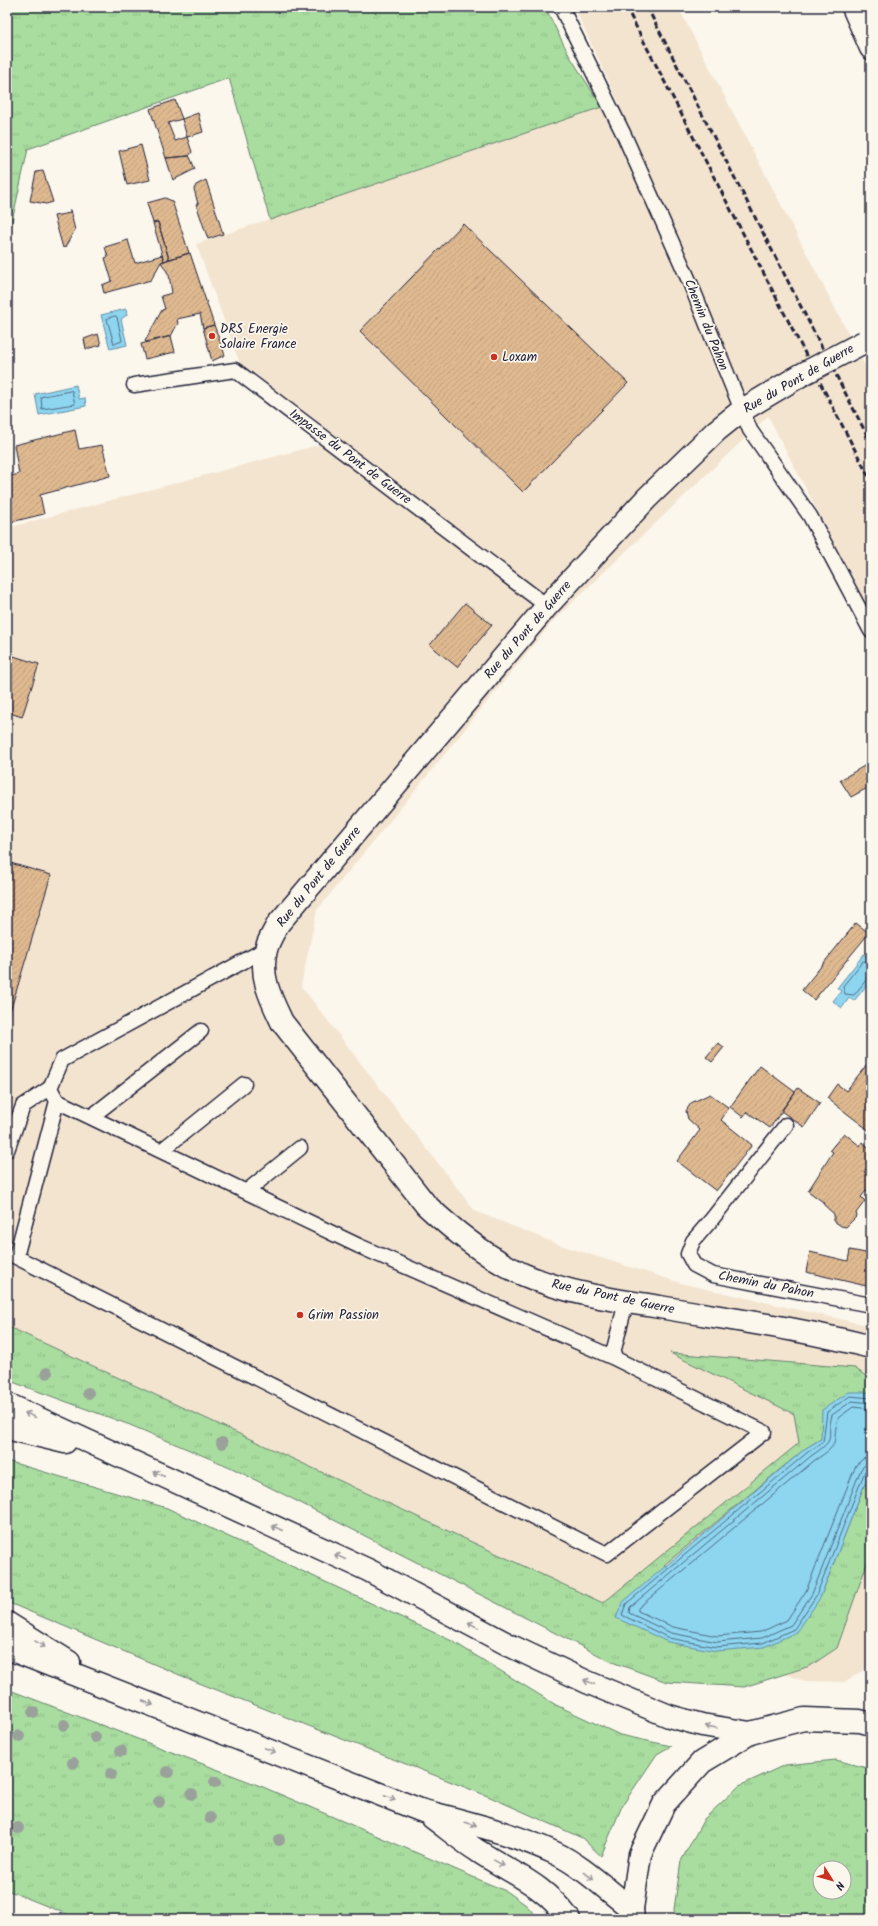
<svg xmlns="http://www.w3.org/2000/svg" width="878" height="1926" viewBox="0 0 878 1926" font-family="Kalam,sans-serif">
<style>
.built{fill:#f3e4d0}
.grass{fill:url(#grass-tufts);stroke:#66806d;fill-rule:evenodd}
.water{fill:#8ed5ef;stroke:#638da7}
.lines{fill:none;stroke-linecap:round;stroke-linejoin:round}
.shore{stroke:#4d6a83;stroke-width:1}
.building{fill:url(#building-hatch);stroke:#22223b}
.lane-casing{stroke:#22223b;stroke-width:17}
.street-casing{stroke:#22223b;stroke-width:25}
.primary-casing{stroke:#22223b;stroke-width:25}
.highway-casing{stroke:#22223b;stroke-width:25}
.lane{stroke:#fbf7ec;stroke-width:14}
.street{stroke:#fbf7ec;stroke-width:22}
.primary{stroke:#fbf7ec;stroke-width:22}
.highway{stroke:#fbf7ec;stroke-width:22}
.rail{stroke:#22223b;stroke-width:3;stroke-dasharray:6 3;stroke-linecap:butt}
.street-bridge-casing{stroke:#22223b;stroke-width:25;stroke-linecap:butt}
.street-bridge{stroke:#fbf7ec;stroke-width:22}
.tree{fill:#9aa19b}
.oneway{stroke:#99979c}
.poi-dot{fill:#c8321e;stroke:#fbf7ec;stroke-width:1.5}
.labels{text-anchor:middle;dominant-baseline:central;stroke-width:3.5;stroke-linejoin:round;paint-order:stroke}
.street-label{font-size:13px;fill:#22223b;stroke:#fbf7ec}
.poi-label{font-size:13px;fill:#22223b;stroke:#fbf7ec;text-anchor:start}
</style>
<defs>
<pattern id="grass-tufts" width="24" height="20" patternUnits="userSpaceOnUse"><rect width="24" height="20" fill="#a9dd9f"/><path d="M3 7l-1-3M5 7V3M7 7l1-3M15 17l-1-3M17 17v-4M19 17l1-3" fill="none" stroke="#91bd8a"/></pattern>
<pattern id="building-hatch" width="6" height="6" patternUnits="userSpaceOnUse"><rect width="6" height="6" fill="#dfb990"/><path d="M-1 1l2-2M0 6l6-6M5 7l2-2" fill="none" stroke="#bf9f7d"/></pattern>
</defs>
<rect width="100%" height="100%" fill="#fbf7ec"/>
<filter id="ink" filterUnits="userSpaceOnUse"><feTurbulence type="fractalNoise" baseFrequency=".025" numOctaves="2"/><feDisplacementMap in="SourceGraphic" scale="8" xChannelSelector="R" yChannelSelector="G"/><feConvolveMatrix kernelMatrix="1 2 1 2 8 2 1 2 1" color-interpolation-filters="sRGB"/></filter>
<g filter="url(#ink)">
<path class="built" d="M574 7H678L871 377V614L768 416 554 620 417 788 317 910 301 986 475 1211 560 1245 684 1284 871 1326V1666L844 1682 805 1681 716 1651 603 1603 7 1326V528L341 439 240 364 196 244 602 107 620 106Z"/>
<path class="grass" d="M7 7H545L569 55 602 107 270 220 229 78 28 149 7 244Z
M7 1326 603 1603 799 1443 794 1414 670 1353 855 1368 871 1380V1395L867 1392 821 1439 806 1448 664 1565 820 1598 871 1468V1552L837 1648 810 1666 744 1687 667 1682 612 1662 230 1467 130 1425 7 1380Z
M7 1461 167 1508 452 1641 556 1705 620 1735 671 1746 657 1754 622 1806 601 1856 582 1838 490 1797 194 1681 7 1602Z
M7 1689 263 1787 508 1892 526 1905 539 1919H79L7 1890Z
M836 1760 871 1769V1919H675L674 1909 681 1861 704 1819 739 1786 785 1765ZM820 1868H844V1892H820Z"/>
<path class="water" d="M126 309 127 315 121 319 127 345 110 349 101 315Z
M76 385 79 399 85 398 86 406 39 415 35 394Z
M864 954 871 960V980L854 1001 849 998 842 1008 833 1001 841 991 837 988Z
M849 1392H867L871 1395V1468L820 1598 797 1632 764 1647 716 1651 668 1642 616 1618 623 1602 806 1448 821 1439 822 1410Z"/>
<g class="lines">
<path class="shore" d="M115 316 117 317 122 341 114 344 107 319Z
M72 391 75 404 42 409 41 397Z
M871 963 863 961 843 986 845 994 854 995 867 979 871 978
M871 1398 850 1396 827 1412 823 1442 808 1452 626 1604 622 1615 669 1638 716 1647 763 1643 794 1629 816 1596 865 1471 871 1468
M871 1403 852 1401 832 1415C825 1441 839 1437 811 1456L630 1607 629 1613 671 1633 717 1642 762 1638 791 1625 812 1594 861 1469 865 1465 871 1463
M871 1409 853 1407 838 1418C831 1445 842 1443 815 1460L638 1608V1611L673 1627 717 1636 761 1632 787 1620 806 1591 856 1465 863 1459 871 1457"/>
</g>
<path class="building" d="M175 100 182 119 168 123 175 141 187 137 192 152 189 156 166 158 150 109Z
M198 113 203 132 187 137 182 119Z
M141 145 150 180 127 185 119 151Z
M188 156 190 157 195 169 173 180 166 158Z
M43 171 53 202 46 204 30 201 36 172Z
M206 180 223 234 208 239 196 204H198L194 189 196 185Z
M165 198 172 201 189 253 169 259 158 222 153 223 147 203Z
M70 210 75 230 65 247 63 248 54 216 70 213Z
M158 222 169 259 164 261 153 223Z
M463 224 628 383 523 492 360 331Z
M128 240 135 263 162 255 164 261 161 262 151 280 104 293 102 285 112 281 105 258 108 257 105 247Z
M190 253 214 325 203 328 200 314 177 319 178 323 171 336 146 342 145 341 162 310 165 309 161 296 172 293 169 275 161 262Z
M214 325 225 355 212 361 203 328Z
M98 334 101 345 86 349 84 339Z
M171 336 175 352 145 359 141 344Z
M75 430 79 449 102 445 110 476 40 495 44 514 7 523V477L19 474 14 445Z
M465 603 492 625 457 667 430 645Z
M7 654 39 664 22 717 7 712Z
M871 762V786L851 797 840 780Z
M7 862 51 875 7 1022Z
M856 923 869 933 814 1000 802 990Z
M718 1043 724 1047 712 1062 706 1057Z
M868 1063 871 1065V1132L827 1098 837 1084 846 1091Z
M760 1066 795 1092 770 1128 747 1112 743 1117 730 1107Z
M798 1088 820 1103 804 1127 781 1111Z
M710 1094 729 1108 721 1120 752 1145 716 1191 677 1161 700 1130 688 1119 686 1111 691 1103Z
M844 1133 860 1146 862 1142 871 1149V1163L864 1172 871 1176V1185L861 1197 865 1201 856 1213 857 1216 846 1227 841 1226 834 1221V1214L824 1205 823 1202 808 1191 833 1152 830 1150Z
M850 1250 871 1254V1287L806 1272 810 1252 848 1261Z"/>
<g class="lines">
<defs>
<path id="lane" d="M561 7 624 135 691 285 750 430 810 516 871 631
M134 385 235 370 547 606
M57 1101 50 1088 62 1060 266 949
M91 1117 201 1031
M786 1125 712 1219 693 1241 688 1254 694 1265 713 1275 871 1305
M7 1150 23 1106 50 1088
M161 1151 244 1084
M247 1191 300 1148
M612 1357 359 1246 57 1101 16 1257 607 1554 764 1432 612 1357 626 1302"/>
<path id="street" d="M853 7 871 48
M801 375 741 411 716 431 647 498 547 606 278 924C274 932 268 941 266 950 259 976 271 999 282 1022L426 1205C455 1232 486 1257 522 1274 565 1293 613 1300 660 1307 730 1319 802 1329 871 1347"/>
<path id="primary" d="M633 1919 632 1909 640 1854 664 1804 702 1762 750 1733 804 1719 860 1721 871 1724"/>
<path id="highway" d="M7 1404 368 1570 511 1646 587 1682 669 1716 702 1725 750 1733
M7 1428 65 1442
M7 1623 69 1662
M7 1648 420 1810C465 1822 512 1833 555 1853 581 1865 608 1891 632 1909
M433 1818C448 1829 462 1841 478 1851 514 1875 541 1882 569 1919"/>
</defs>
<use href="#lane" class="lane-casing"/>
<use href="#street" class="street-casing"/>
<use href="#primary" class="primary-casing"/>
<use href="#highway" class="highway-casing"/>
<use href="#lane" class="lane"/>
<use href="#street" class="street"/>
<use href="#primary" class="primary"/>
<use href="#highway" class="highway"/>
<path class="rail" d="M626 7 871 481
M647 7 871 443"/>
<defs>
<path id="street-bridge" d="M801 375 864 342"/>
</defs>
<use href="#street-bridge" class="street-bridge-casing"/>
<use href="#street-bridge" class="street-bridge"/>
</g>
<g class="tree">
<circle cx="47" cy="1373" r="6"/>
<circle cx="88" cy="1393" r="6"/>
<circle cx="222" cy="1443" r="6"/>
<circle cx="33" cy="1712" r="6"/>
<circle cx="64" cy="1725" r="6"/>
<circle cx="19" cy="1736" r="6"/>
<circle cx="95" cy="1737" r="6"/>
<circle cx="121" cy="1751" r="6"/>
<circle cx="73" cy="1763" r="6"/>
<circle cx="168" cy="1772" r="6"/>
<circle cx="111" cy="1774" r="6"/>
<circle cx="215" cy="1782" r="6"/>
<circle cx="192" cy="1794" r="6"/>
<circle cx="159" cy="1802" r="6"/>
<circle cx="210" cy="1818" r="6"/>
<circle cx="18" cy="1828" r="6"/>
<circle cx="279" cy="1840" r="6"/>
</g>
<defs><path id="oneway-shaft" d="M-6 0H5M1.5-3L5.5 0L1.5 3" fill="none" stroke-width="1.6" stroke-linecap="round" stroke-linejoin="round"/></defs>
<g class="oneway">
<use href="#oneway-shaft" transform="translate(30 1415) rotate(-155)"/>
<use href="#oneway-shaft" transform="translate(159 1474) rotate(-155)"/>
<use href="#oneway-shaft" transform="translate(277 1528) rotate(-155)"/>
<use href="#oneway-shaft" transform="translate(340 1557) rotate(-155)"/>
<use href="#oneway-shaft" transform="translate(473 1625) rotate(-152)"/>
<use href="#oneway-shaft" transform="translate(40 1644) rotate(32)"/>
<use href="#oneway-shaft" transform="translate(589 1682) rotate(-156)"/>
<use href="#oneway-shaft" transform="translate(148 1703) rotate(21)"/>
<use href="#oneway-shaft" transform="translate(711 1727) rotate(-170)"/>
<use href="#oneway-shaft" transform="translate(270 1750) rotate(22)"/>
<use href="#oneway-shaft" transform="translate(390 1798) rotate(22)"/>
<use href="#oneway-shaft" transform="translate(471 1824) rotate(16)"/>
<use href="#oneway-shaft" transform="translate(499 1863) rotate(29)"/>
<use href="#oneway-shaft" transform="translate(589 1876) rotate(38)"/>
</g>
</g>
<g class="poi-dot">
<circle cx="212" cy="336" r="4"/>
<circle cx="494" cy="357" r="4"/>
<circle cx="300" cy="1315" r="4"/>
</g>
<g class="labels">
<g class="street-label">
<text transform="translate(706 325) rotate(68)">Chemin du Pahon</text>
<text transform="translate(799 379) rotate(-30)">Rue du Pont de Guerre</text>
<text transform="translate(350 457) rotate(37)">Impasse du Pont de Guerre</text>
<text transform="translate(528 630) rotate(-49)">Rue du Pont de Guerre</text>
<text transform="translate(319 877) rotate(-51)">Rue du Pont de Guerre</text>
<text transform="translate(766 1285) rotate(11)">Chemin du Pahon</text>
<text transform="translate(613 1297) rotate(12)">Rue du Pont de Guerre</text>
</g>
<g class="poi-label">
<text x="220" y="329">DRS Energie<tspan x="220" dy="15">Solaire France</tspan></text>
<text x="502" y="357">Loxam</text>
<text x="308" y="1315">Grim Passion</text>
</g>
</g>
<rect width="878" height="1926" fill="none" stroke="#fbf7ec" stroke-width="24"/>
<rect x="12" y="12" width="854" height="1902" fill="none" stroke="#22223b" stroke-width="1.5" filter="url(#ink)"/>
<g transform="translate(832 1880) rotate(127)"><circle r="19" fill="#fbf7ec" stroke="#a4a2a5"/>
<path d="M0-3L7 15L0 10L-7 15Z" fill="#c8321e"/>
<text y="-6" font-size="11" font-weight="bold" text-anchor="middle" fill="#22223b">N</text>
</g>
</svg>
